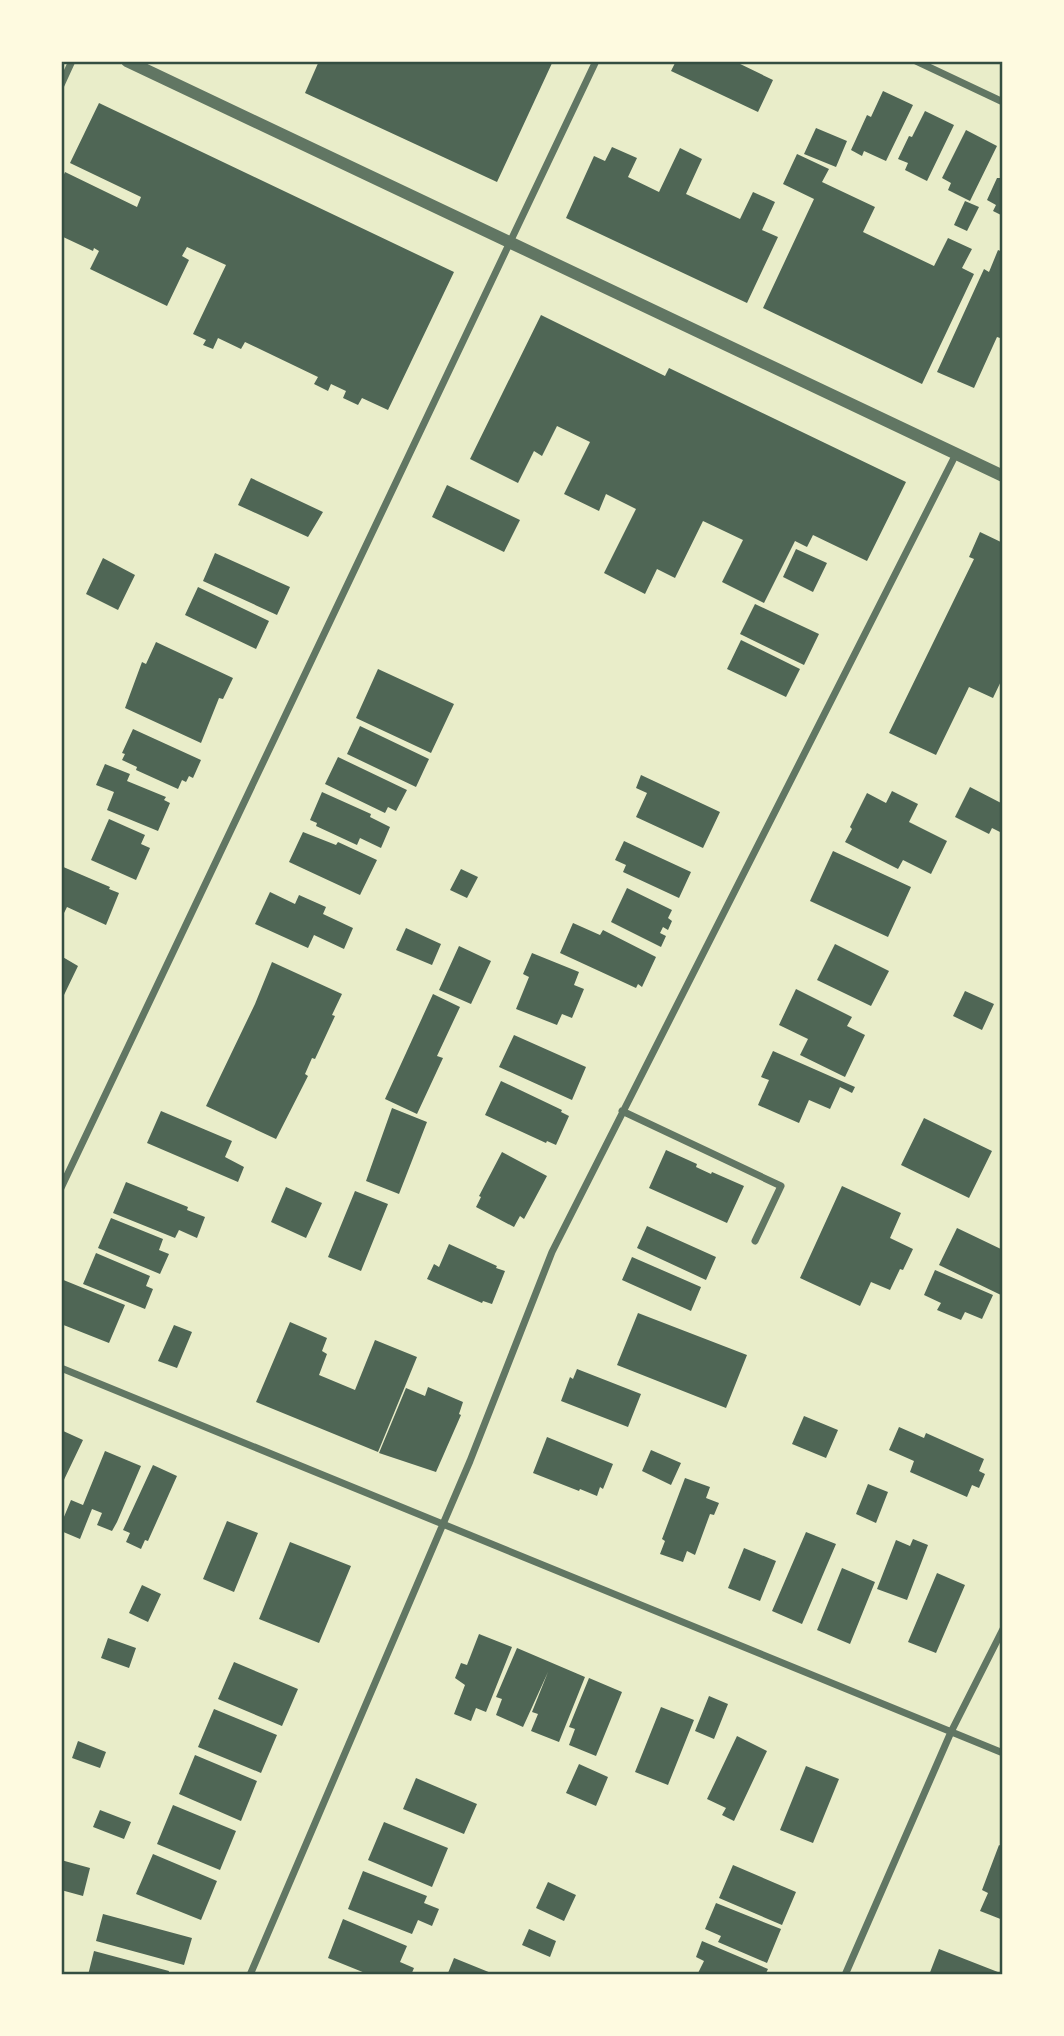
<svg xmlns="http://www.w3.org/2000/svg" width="1064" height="2036" viewBox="0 0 1064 2036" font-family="'Zilla Slab',serif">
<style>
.building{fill:#4f6655}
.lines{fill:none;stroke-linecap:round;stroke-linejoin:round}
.minor{stroke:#617663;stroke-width:7}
.tertiary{stroke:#617663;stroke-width:12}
.neatline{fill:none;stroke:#344e41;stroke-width:2.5}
</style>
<rect width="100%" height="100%" fill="#e9edc9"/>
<path class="building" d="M319 61H459L466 64 467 61H553L497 182 305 93Z
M676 61H734L773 80 758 112 671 71Z
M883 91 913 105 886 161 864 151 862 156 851 150 867 115 871 117Z
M99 103 454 272 388 410 362 398 358 405 343 398 346 391 331 384 328 391 314 384 318 377 245 342 241 349 218 338 213 349 203 345 206 340 193 334 226 265 187 247 182 256 189 260 167 306 90 269 99 251 94 248 93 251 61 236V181L65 172 137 207 141 197 70 163Z
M925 111 954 125 927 181 905 170 908 163 898 159 909 136 912 137Z
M816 128 847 141 836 167 804 154Z
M966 130 997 146 970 201 948 190 951 183 942 178Z
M612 147 637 158 628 177 659 192 680 148 702 159 686 194 740 219 753 192 775 202 762 230 778 237 747 303 566 218 594 156 605 161Z
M797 154 829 169 822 182 875 207 863 232 934 266 948 238 972 249 962 268 974 274 922 384 763 308 814 199 783 184Z
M1003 173V216L993 211 996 205 987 200 997 178H1000Z
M965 201 979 207 967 231 954 225Z
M998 250 1003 252V339L997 337 974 388 937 372 984 269 989 272Z
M541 315 665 376 669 368 906 482 867 561 813 535 807 547 795 541 764 603 722 582 743 540 703 521 675 578 657 569 645 594 604 573 636 509 606 494 599 511 564 494 590 442 557 426 542 456 534 451 518 483 470 459Z
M251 478 323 512 308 537 238 505Z
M447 485 520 520 504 552 432 517Z
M980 532 1003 543V677L993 698 969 687 936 755 889 733 974 559 969 557Z
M796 549 827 563 813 592 783 577Z
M215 553 290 587 277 615 203 581Z
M103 558 135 575 118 610 86 594Z
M198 587 269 621 256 649 185 615Z
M755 604 819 634 804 665 740 634Z
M741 640 800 669 786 697 727 669Z
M156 642 233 678 223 699 219 698 201 743 125 708 142 662 146 664Z
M378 669 454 704 431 753 356 718Z
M360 726 429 759 416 787 347 754Z
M133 729 201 760 193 778 189 776 186 782 182 780 178 789 136 770 137 767 122 760 125 754 122 753Z
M338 757 407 790 396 811 388 807 385 813 325 784Z
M105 764 130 774 127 781 166 797 164 800 170 803 158 831 107 810 114 792 96 785Z
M641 775 720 812 703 848 636 817 647 793 636 788Z
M970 787 1003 804V827L1000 832 992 828 989 834 955 817Z
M892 791 918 804 909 822 947 841 931 874 903 860 898 869 845 842 852 829 850 827 867 793 886 803Z
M322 792 371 814 370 817 390 827 381 848 360 838 357 845 316 826 317 823 310 820Z
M109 819 145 835 141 844 150 848 136 880 91 860Z
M303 832 336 845 338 842 377 860 360 895 289 862Z
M624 841 691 872 679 898 623 872 626 865 615 860Z
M833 851 911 887 888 937 810 901Z
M61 866 110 887 109 889 119 893 106 925 67 907 64 913 61 911Z
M461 869 478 877 467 898 450 890Z
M627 888 672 910 668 918 672 921 668 930 663 927 660 933 666 936 661 947 611 922Z
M270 892 295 904 299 895 326 907 323 914 353 928 344 949 314 935 308 948 255 924Z
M573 923 600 935 603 930 656 957 642 987 638 984 636 988 560 953Z
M406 928 441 944 432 965 396 950Z
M835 944 889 971 871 1006 817 980Z
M459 946 491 961 471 1004 439 990Z
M532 953 579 972 574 985 584 989 572 1018 562 1014 557 1025 516 1009 529 977 523 974Z
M61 956 78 966 64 995 61 994Z
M272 962 342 994 332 1015 335 1016 315 1059 312 1058 305 1074 308 1076 276 1139 206 1106 255 1004Z
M796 989 852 1017 847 1026 865 1035 845 1077 800 1055 808 1039 779 1025Z
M965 991 994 1004 982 1030 953 1016Z
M433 994 460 1007 437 1056 443 1058 417 1114 385 1099Z
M514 1035 586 1067 572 1100 499 1067Z
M773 1051 855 1087 852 1093 840 1087 830 1109 809 1100 799 1123 758 1105 769 1080 761 1077Z
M501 1081 562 1110 561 1112 569 1116 556 1145 547 1141 546 1143 485 1115Z
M392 1108 427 1122 399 1194 366 1181Z
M161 1111 232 1141 225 1157 244 1167 238 1182 147 1143Z
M924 1118 992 1151 969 1198 901 1165Z
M666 1150 697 1164 696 1167 711 1174 712 1172 744 1186 727 1223 649 1188Z
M502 1152 547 1176 524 1219 520 1216 514 1227 476 1207 481 1197 479 1196Z
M126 1182 188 1207 187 1210 205 1217 197 1238 179 1230 175 1238 113 1213Z
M842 1186 901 1213 890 1238 913 1249 903 1270 900 1269 890 1290 871 1282 860 1306 800 1278Z
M286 1187 322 1203 306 1238 271 1222Z
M355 1191 388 1204 361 1271 328 1257Z
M111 1218 163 1239 159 1250 169 1254 160 1274 98 1248Z
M647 1226 716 1257 706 1280 637 1248Z
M957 1228 1003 1250V1296L939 1265Z
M449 1244 497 1266 496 1268 505 1271 492 1304 483 1301 482 1303 427 1279 434 1264 439 1267Z
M96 1253 150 1276 146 1286 153 1289 145 1309 83 1284Z
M632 1257 701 1287 691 1311 622 1280Z
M935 1270 993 1295 982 1319 965 1312 961 1320 937 1310 941 1303 924 1295Z
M61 1279 125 1305 109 1343 61 1324Z
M638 1313 747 1355 726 1408 617 1365Z
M290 1322 327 1338 322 1351 327 1354 319 1375 355 1390 375 1340 417 1357 378 1452 256 1402Z
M174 1325 192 1332 177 1368 158 1361Z
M577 1369 641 1394 628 1427 561 1401 570 1377 573 1379Z
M428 1387 463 1402 459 1414 461 1415 436 1472 379 1453 406 1388 425 1396Z
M804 1416 838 1430 826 1458 792 1444Z
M899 1427 924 1438 926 1433 984 1459 979 1471 985 1474 979 1488 972 1485 967 1497 910 1472 914 1461 889 1450Z
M61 1430 83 1440 61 1486Z
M547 1437 613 1464 603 1489 600 1487 597 1496 580 1489 579 1491 533 1473Z
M651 1450 681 1463 671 1485 642 1471Z
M105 1451 141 1466 117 1522 112 1531 97 1525 102 1513 92 1509 80 1539 61 1531V1524L71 1500 83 1505Z
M153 1465 177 1476 148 1541 145 1540 141 1549 126 1542 130 1533 123 1530Z
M685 1478 710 1487 706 1498 719 1503 714 1515 710 1514 695 1555 687 1551 683 1562 660 1554 665 1541 662 1539Z
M868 1484 888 1492 876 1523 856 1514Z
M227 1521 258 1533 234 1592 203 1579Z
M806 1532 836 1544 802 1624 772 1611Z
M913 1539 928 1545 907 1600 877 1589 896 1540 910 1546Z
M290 1542 351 1566 319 1643 259 1619Z
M744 1548 776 1561 760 1601 728 1588Z
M842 1568 875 1582 850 1644 817 1630Z
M937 1573 965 1585 936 1653 908 1642Z
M142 1585 161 1594 148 1622 129 1613Z
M479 1634 512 1647 486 1712 476 1708 471 1721 454 1714 465 1685 455 1678 461 1663 467 1665Z
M108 1638 136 1648 129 1668 101 1658Z
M517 1648 585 1677 559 1742 531 1731 538 1714 532 1712 548 1672 523 1727 496 1715 502 1699 496 1697Z
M234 1662 298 1689 282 1726 218 1699Z
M589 1678 622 1692 596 1756 569 1745 575 1729 569 1727Z
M709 1696 728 1704 714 1739 695 1731Z
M661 1707 694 1720 668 1785 635 1772Z
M214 1709 277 1735 261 1773 198 1747Z
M737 1736 767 1751 734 1821 722 1815 726 1808 707 1799Z
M78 1741 106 1752 100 1768 72 1758Z
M195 1755 257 1781 241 1821 179 1794Z
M579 1764 608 1777 596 1806 566 1793Z
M806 1766 839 1779 813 1843 780 1830Z
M416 1778 477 1804 464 1834 403 1809Z
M173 1805 236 1831 220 1870 157 1844Z
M100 1810 131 1822 124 1839 93 1827Z
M384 1822 448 1848 432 1887 368 1860Z
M999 1845 1003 1847V1920L980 1911 988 1893 982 1890Z
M153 1854 217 1881 201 1920 136 1894Z
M61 1860 90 1868 83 1896 61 1890Z
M733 1865 796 1892 782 1925 719 1898Z
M363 1871 427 1896 424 1903 439 1909 432 1926 418 1920 412 1934 348 1909Z
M548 1882 576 1895 564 1921 536 1908Z
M716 1903 781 1929 767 1963 718 1942 721 1936 705 1929Z
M103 1914 192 1938 184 1965 96 1941Z
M343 1919 407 1946 400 1962 414 1968 411 1975H370L328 1958Z
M529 1929 556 1941 550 1957 522 1945Z
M702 1941 768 1969 765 1975H697L704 1961 696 1957Z
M939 1949 1003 1974V1975H929Z
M94 1951 169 1971 168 1975H88Z
M454 1958 496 1975 448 1973Z"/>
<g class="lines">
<path class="minor" d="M916 61 1003 102
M61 85 72 61
M622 1111 781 1186 755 1241
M61 1188 596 61
M61 1368 1003 1753
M250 1975 470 1461 552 1252 956 454
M845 1975 951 1732 1003 1629"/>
<path class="tertiary" d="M127 61 1003 476"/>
</g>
<rect width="1064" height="2036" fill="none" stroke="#fefae0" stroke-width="126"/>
<rect x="63" y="63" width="938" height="1910" class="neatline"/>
</svg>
